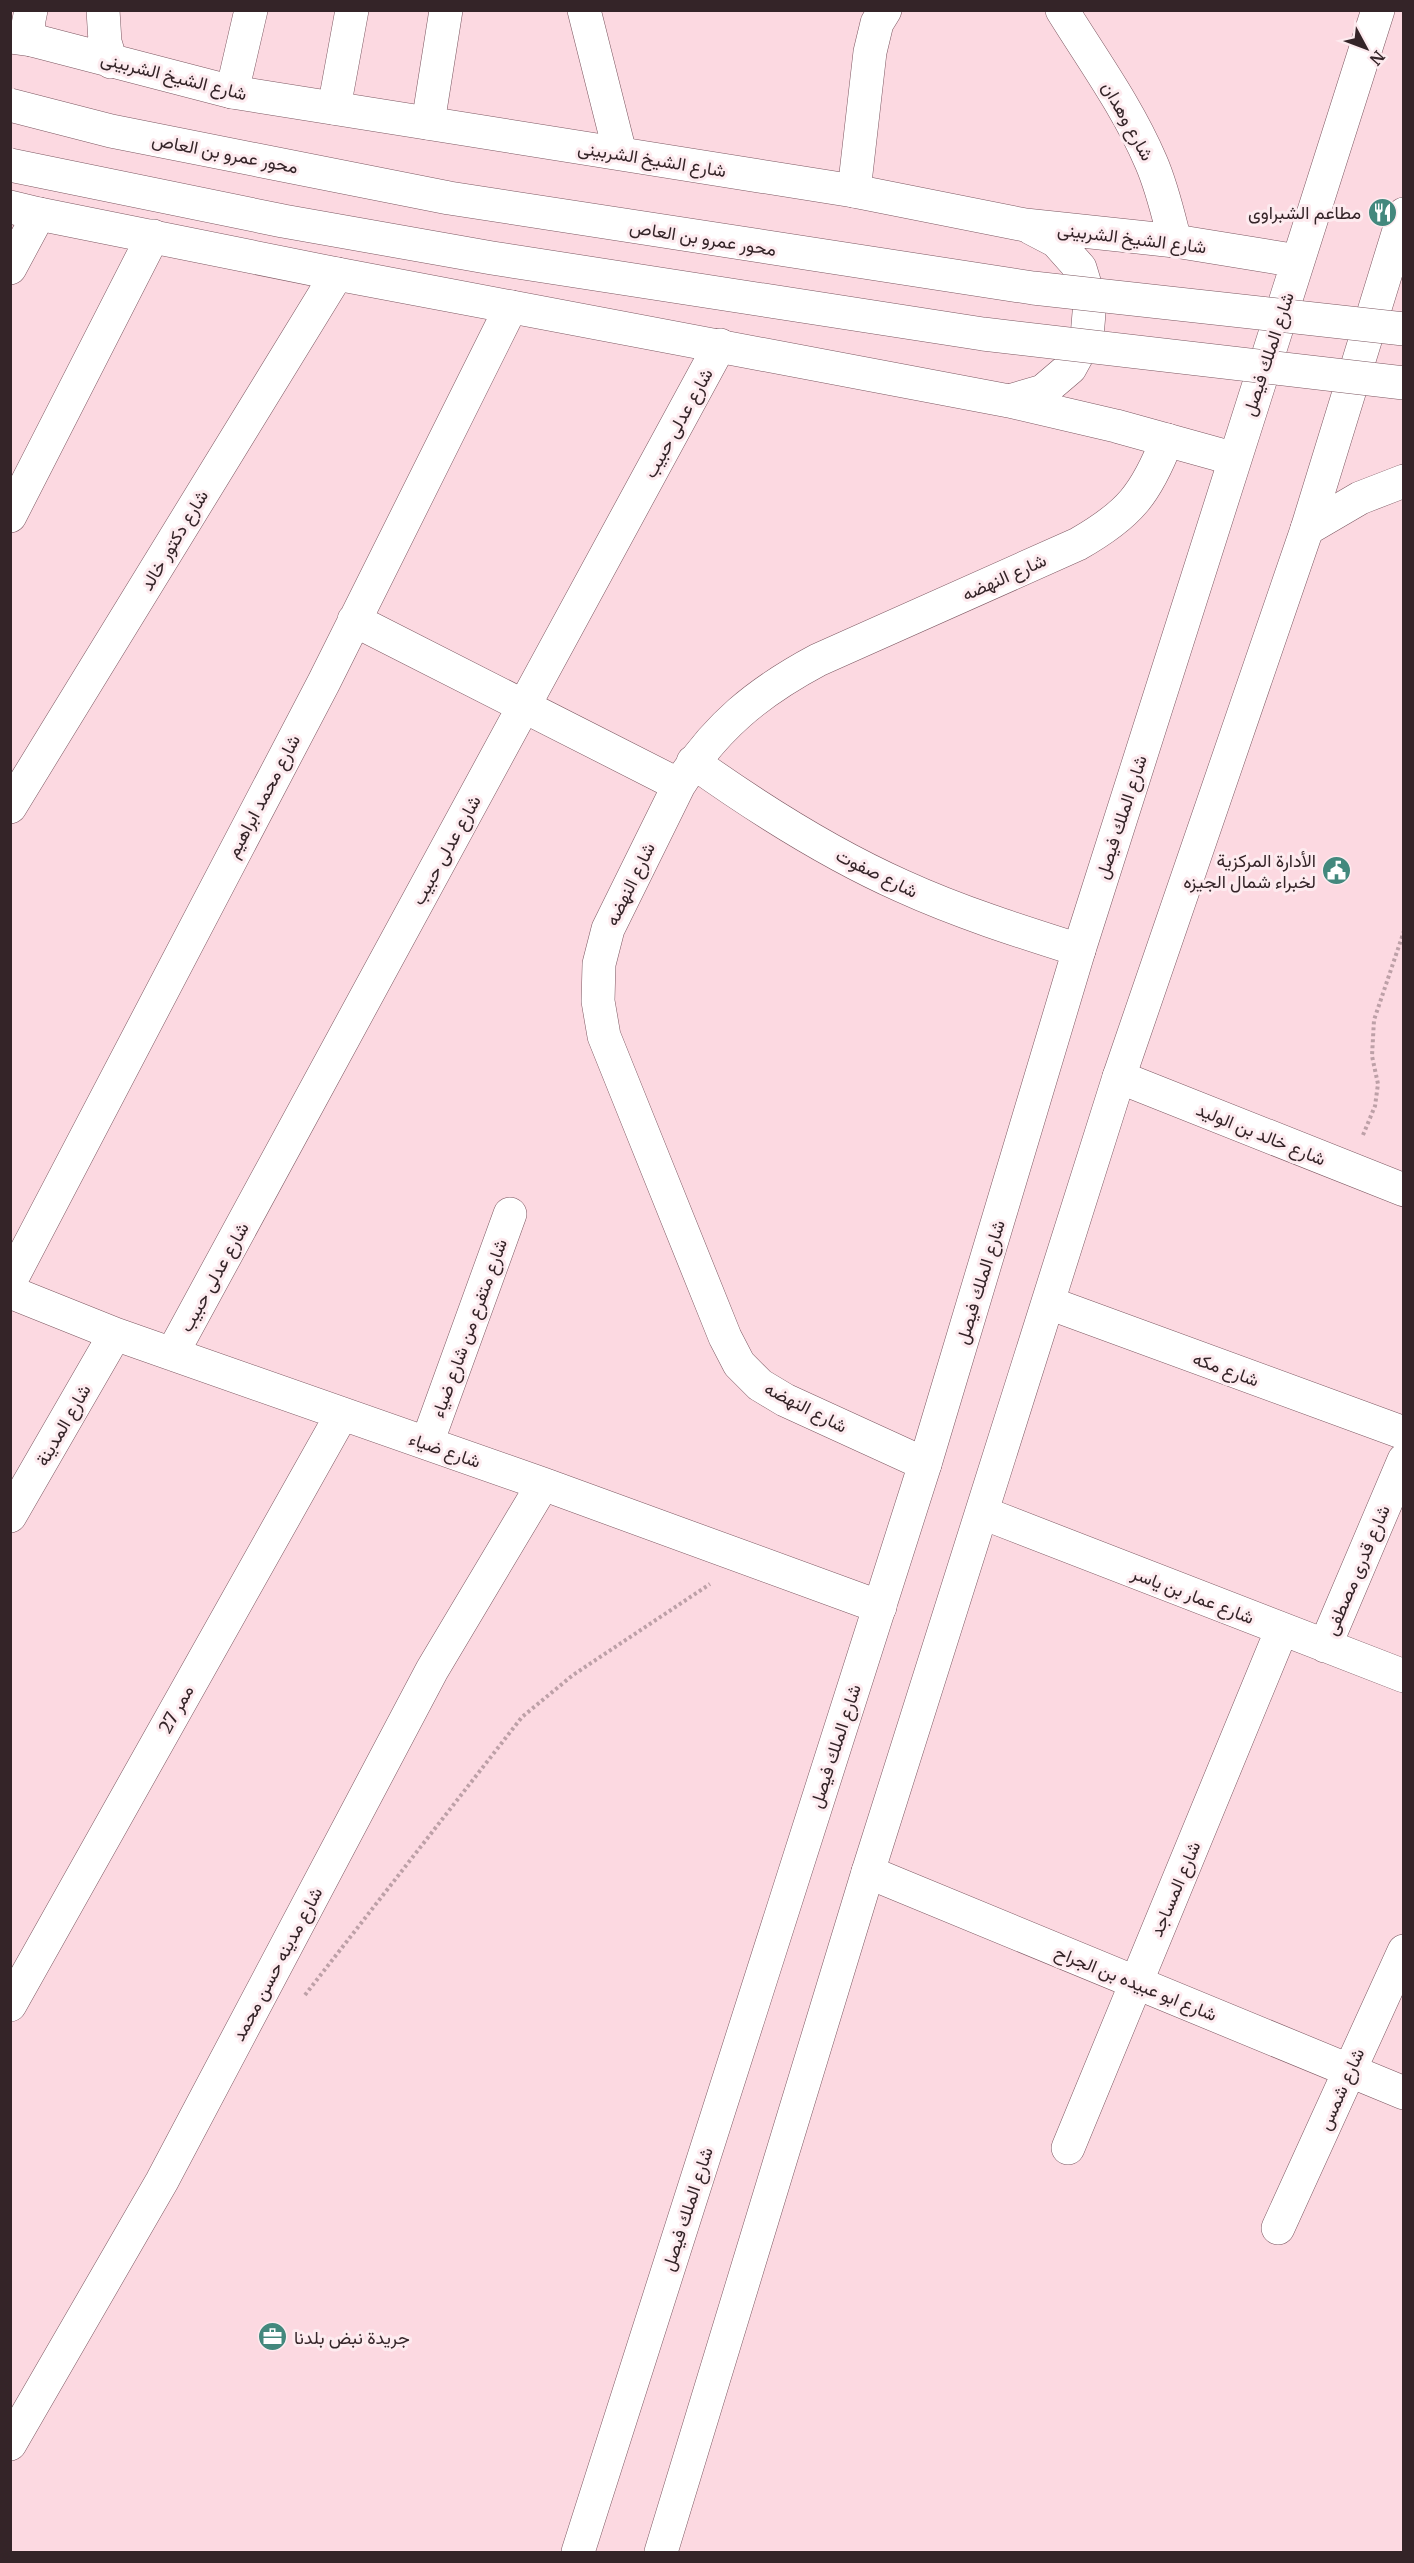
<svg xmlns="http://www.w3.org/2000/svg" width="1414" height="2563" viewBox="0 0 1414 2563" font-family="Merriweather,Vazirmatn,serif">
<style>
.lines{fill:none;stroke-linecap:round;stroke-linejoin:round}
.minor-casing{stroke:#7c5761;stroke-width:34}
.major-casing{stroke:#7c5761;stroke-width:34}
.path{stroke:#bda0a7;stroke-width:4;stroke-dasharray:3 3;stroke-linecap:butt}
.minor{stroke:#fff;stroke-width:33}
.major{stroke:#fff;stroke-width:33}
.major-bridge-casing{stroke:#7c5761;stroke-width:34;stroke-linecap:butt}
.major-bridge{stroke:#fff;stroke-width:33}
.labels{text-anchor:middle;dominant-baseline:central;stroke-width:6;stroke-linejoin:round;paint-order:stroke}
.street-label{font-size:18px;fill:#342428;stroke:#fdebef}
.poi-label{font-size:18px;fill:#342428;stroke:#fdebef;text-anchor:end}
</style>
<rect width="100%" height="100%" fill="#fcd9e1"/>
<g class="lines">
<defs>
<path id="minor" d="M584 10 620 153
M1062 10C1093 60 1128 108 1151 162 1162 187 1168 214 1175 241
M10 37 32 40
M232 92 251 10
M334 108 352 10
M428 123 446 10
M854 191 870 52 877 23 885 10
M10 207 39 214
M10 516 153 236
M1307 529 1360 498 1404 481
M354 620 679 785
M693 762C759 809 828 853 902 886 959 912 1019 931 1079 950
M10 807 337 274
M1119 1077 1404 1190
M10 1282 324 682 511 307
M10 1292 115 1334 543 1484 880 1607
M1049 1303 1404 1433
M172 1354 720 345
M427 1443 510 1214
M925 1464 785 1400 760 1385 739 1364 725 1337 604 1036 598 1001 599 964 608 929 679 785C715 727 758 692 818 660L1078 544C1129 515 1146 494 1167 440
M983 1513 1404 1676
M10 1516 115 1334
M1325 1646 1404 1460
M868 1872 1404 2093
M10 2005 342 1414
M1068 2148 1282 1629
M1278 2228 1404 1951
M10 2444 162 2181 432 1670 543 1484"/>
<path id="major" d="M31 10 28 25 32 40 232 92 854 191 1025 225 1175 241 1298 261
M103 10 105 42 111 62
M10 268 39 214 337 274 1009 401 1116 426 1235 459
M1009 401 1043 391 1070 368 1087 337 1090 301 1080 268 1056 241 1031 228
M578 2552 925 1464 1079 950 1378 10
M661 2552 868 1872 1119 1077 1307 529 1404 214"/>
</defs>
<use href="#minor" class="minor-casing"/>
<use href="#major" class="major-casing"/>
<path class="path" d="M1363 1135 1375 1106 1378 1084 1372 1056 1374 1020 1404 931
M305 1995 522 1717 573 1675 710 1584"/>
<use href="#minor" class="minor"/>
<use href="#major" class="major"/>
<defs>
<path id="major-bridge" d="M10 105 111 131 449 198 1033 288 1404 329
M10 165 283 221 492 258 983 334 1404 383"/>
</defs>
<use href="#major-bridge" class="major-bridge-casing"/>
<use href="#major-bridge" class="major-bridge"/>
</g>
<defs>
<symbol id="restaurant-disc" viewBox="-11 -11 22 22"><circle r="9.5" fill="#43887d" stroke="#fdebef"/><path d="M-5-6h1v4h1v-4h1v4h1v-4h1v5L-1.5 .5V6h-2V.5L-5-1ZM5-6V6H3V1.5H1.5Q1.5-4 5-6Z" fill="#fff"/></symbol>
<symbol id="civic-disc" viewBox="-11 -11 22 22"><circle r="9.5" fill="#43887d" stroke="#fdebef"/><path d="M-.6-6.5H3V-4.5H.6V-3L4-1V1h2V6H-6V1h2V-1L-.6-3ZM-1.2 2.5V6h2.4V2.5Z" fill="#fff"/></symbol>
<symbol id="office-disc" viewBox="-11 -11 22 22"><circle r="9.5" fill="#43887d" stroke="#fdebef"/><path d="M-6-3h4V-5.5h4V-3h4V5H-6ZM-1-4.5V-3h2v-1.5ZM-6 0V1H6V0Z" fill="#fff"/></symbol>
</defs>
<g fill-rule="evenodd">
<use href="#restaurant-disc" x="1366" y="196" width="33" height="33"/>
<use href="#civic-disc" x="1320" y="854" width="33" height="33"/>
<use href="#office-disc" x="256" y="2320" width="33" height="33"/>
</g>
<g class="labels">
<g class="street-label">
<text transform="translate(174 76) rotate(14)">شارع الشيخ الشربينى</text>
<text transform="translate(1128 121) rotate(61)">شارع وهدان</text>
<text transform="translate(225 153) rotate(11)">محور عمرو بن العاص</text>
<text transform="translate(652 159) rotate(9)">شارع الشيخ الشربينى</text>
<text transform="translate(703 238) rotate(9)">محور عمرو بن العاص</text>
<text transform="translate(1132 238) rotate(7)">شارع الشيخ الشربينى</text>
<text transform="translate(1268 354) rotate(-72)">شارع الملك فيصل</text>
<text transform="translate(678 423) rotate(-61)">شارع عدلى حبيب</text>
<text transform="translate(174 540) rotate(-59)">شارع دكتور خالد</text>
<text transform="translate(1004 577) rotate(-24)">شارع النهضه</text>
<text transform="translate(263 796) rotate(-62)">شارع محمد ابراهيم</text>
<text transform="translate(1121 817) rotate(-72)">شارع الملك فيصل</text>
<text transform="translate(446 850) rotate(-61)">شارع عدلى حبيب</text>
<text transform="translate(877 873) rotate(26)">شارع صفوت</text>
<text transform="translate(630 884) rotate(-64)">شارع النهضه</text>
<text transform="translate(1261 1134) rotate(22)">شارع خالد بن الوليد</text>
<text transform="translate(214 1277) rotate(-61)">شارع عدلى حبيب</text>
<text transform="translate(980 1282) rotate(-73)">شارع الملك فيصل</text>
<text transform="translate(469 1328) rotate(-70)">شارع متفرع من شارع ضياء</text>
<text transform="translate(1226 1369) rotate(20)">شارع مكه</text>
<text transform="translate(806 1407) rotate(27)">شارع النهضه</text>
<text transform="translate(63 1425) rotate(-60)">شارع المدينة</text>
<text transform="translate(445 1450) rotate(19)">شارع ضياء</text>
<text transform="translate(1357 1570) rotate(-67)">شارع قدرى مصطفى</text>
<text transform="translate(1193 1595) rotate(21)">شارع عمار بن ياسر</text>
<text transform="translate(176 1709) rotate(-61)">ممر 27</text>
<text transform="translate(835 1746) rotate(-72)">شارع الملك فيصل</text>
<text transform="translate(1175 1889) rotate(-67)">شارع المساجد</text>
<text transform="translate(277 1964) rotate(-62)">شارع مدينه حسن محمد</text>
<text transform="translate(1136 1983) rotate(22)">شارع ابو عبيده بن الجراح</text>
<text transform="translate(1341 2089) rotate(-66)">شارع شمس</text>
<text transform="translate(687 2209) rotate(-72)">شارع الملك فيصل</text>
</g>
<g class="poi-label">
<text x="1361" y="212">مطاعم الشبراوى</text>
<text x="1316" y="860">الأدارة المركزية<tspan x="1316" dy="21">لخبراء شمال الجيزه</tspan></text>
<text x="294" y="2337" text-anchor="start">جريدة نبض بلدنا</text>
</g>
</g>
<rect width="1414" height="2563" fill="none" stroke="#342428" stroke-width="24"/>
<g transform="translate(1366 48) rotate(131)" stroke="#fdebef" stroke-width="4.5" paint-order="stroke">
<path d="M0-4.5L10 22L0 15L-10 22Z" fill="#342428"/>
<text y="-9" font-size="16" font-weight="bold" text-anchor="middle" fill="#342428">N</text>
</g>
</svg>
